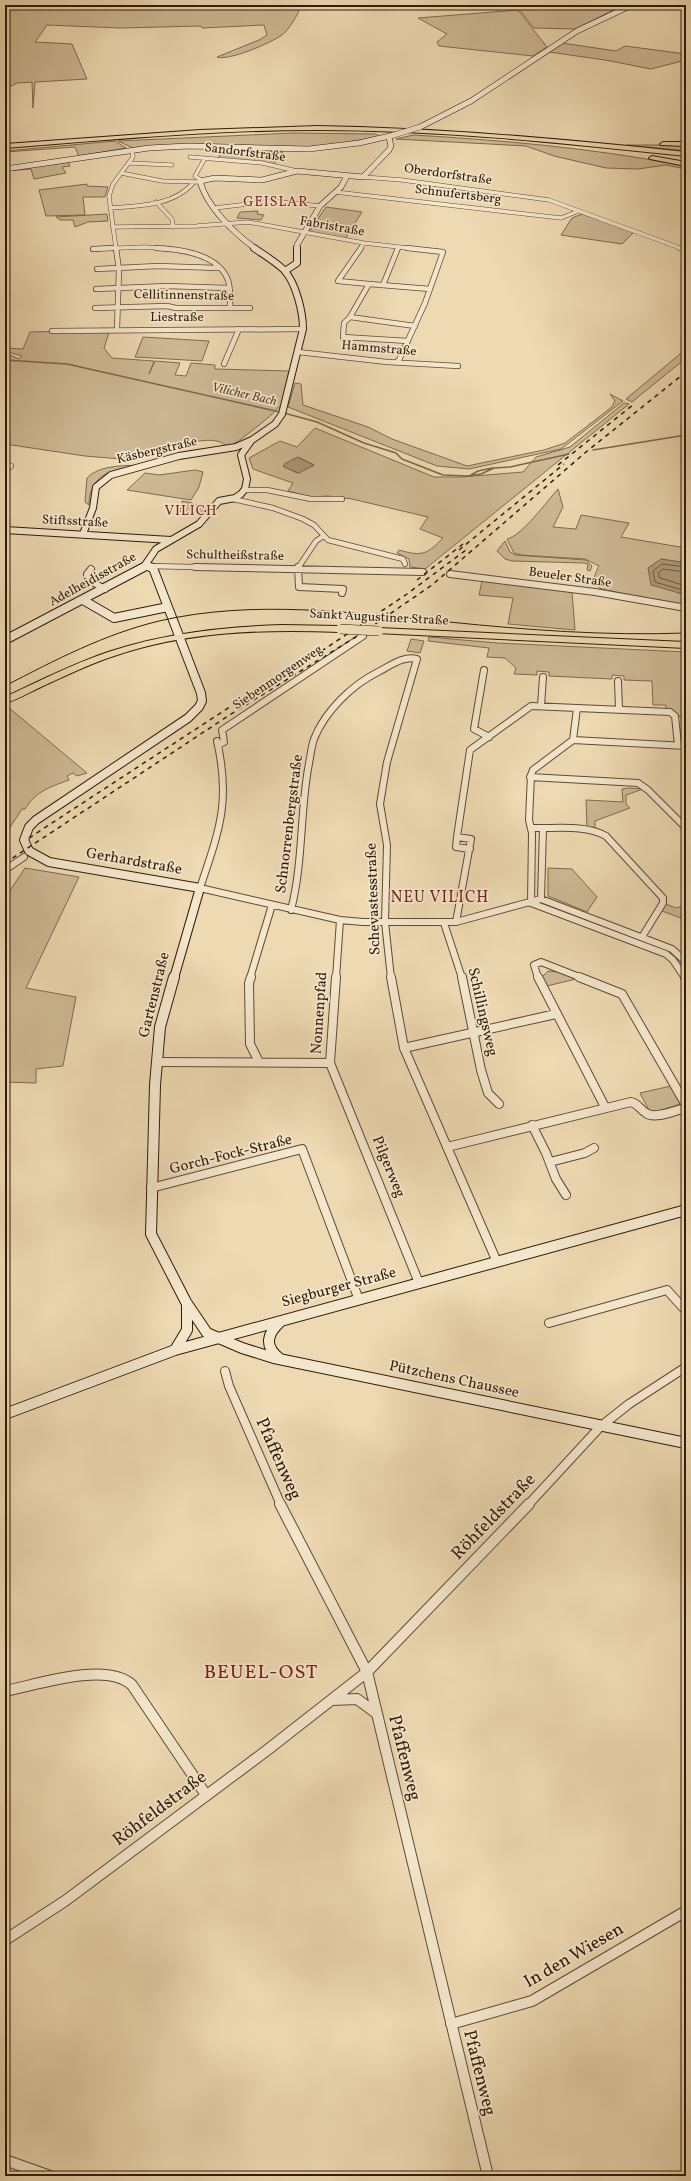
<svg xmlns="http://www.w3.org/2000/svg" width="691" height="2181" viewBox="0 0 691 2181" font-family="Vollkorn,serif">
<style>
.green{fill:#cdb995;stroke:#7f6a4e;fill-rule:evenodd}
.water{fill:#ad9878;stroke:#7b664b}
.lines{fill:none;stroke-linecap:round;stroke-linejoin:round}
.shore{stroke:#6f5a40;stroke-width:1}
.stream{stroke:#7b664b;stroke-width:1.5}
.street-far4-casing{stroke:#604a32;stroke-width:4.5}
.street-far3-casing{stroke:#604a32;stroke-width:6}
.street-far2-casing{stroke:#604a32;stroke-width:8}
.street-far1-casing{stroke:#604a32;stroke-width:10}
.street-casing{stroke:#604a32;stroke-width:12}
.secondary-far3-casing{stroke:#311b07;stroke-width:6}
.secondary-far2-casing{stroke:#311b07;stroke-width:8}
.secondary-far1-casing{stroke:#311b07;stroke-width:10}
.secondary-casing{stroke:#311b07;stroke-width:12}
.primary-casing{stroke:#311b07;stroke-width:2}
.highway-casing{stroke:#311b07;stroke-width:2}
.street-far4{stroke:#f3e6cd;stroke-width:3.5}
.street-far3{stroke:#f3e6cd;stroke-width:4.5}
.street-far2{stroke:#f3e6cd;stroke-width:6}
.street-far1{stroke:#f3e6cd;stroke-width:8}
.street{stroke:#f3e6cd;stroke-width:10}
.secondary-far3{stroke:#f3e6cd;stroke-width:5}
.secondary-far2{stroke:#f3e6cd;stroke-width:6}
.secondary-far1{stroke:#f3e6cd;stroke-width:8}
.secondary{stroke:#f3e6cd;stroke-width:10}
.primary{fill:#edd9b2;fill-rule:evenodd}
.highway{fill:#edd9b2;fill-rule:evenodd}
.tram{stroke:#311b07;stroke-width:1}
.rail{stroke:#311b07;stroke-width:1.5;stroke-dasharray:4.5 4.5;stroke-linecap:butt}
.secondary-bridge-casing{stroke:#311b07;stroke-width:6;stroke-linecap:butt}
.primary-bridge-casing{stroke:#311b07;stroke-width:10;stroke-linecap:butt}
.secondary-bridge{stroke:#f3e6cd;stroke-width:5}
.primary-bridge{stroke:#edd9b2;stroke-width:9}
.labels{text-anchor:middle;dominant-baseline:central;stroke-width:3.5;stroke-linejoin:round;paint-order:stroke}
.far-street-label{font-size:13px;fill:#311b07;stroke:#f3e6cd}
.far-water-label{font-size:13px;font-style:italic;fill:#5c472f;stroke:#f3e6cd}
.far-quarter-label{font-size:14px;letter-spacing:1px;fill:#7a1f14;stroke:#f3e6cd}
.street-label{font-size:15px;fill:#311b07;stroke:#f3e6cd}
.neighbourhood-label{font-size:16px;letter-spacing:1px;fill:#7a1f14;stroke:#f3e6cd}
.near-street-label{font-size:18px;fill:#311b07;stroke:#f3e6cd}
.near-quarter-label{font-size:20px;letter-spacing:1px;fill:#7a1f14;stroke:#f3e6cd}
</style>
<rect width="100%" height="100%" fill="#edd9b2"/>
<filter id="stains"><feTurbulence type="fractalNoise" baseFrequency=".005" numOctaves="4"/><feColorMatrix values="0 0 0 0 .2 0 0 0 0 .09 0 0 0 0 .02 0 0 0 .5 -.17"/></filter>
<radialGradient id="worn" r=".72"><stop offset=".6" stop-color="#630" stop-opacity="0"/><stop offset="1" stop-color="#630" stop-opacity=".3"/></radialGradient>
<path class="green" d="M5 5H314L300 8C299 13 288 31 282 35 271 43 229 61 217 57L259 40 267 35 264 25 202 28 201 26 120 28 47 25 35 42 72 44 87 79 35 82 33 108 32 82 17 83 5 89Z
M549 5H624L575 29 534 28 519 9H533Z
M518 10 547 47 533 56 439 46 437 42 447 34 418 18Z
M562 43 616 51 625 46 686 54V60L651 69 605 60 549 52Z
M293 133 376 134 380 137 316 147 133 148 118 141Z
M413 135C501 140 589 148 675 164L686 166V169L666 165 638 169 606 168 554 156 526 146 396 139Z
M115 141 126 148 79 156 75 147 5 152V151Z
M627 145H686V151Z
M223 149 283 152 274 164 218 158Z
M68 162 70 166 62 167 66 173 34 179 31 169 5 171Z
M87 184V186L108 187 105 197H83L85 215 46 216 39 190Z
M326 207 362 212 345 239 309 232Z
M258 211 257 214 264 215 261 220 237 218 240 212Z
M107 214 108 221 88 222 75 227 73 220H60L56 217Z
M582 214 634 232 622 244 561 235 572 218Z
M110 330 104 348 112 358 154 361 149 374 155 361 180 363 175 375 186 376 191 363 215 365V369L289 371C286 382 286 396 281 405 279 410 234 446 227 448 220 434 189 443 177 445V448L137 453 121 459 85 456 5 444V353L19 359 22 356 5 351V348L23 349 30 332Z
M143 337 209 341 202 361 135 357Z
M686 349V358L632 402 626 399Z
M295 383 301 384 303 405 368 427 392 439 467 466 544 450 565 443 612 407 615 401 610 394 623 401 561 449 469 469 437 466 288 407Z
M624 403 629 404 425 569 410 567 409 559 397 553 399 550C423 557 427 554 443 538L420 529 428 517 352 499 328 496 311 497 288 491 293 483 253 469 249 458 280 441 297 447 315 428 434 477H462L523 472 536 457 570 447ZM298 457 314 465 297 473 283 466Z
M144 465C117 468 89 472 89 505L85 502 87 478C100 464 127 466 144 465Z
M195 470 203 472 199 487 191 500 127 490 145 473 159 475Z
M558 489 563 507 553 527 576 529 581 515 629 523 621 537 686 548V563L661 559 676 592 686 595V606L601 589C591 582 594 576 599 566L585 559 521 555 514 553 507 539C522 536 547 501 558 489Z
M182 501 192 503 195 505H210L205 514 176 511 183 507Z
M505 541 510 552 515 555 586 560 592 566 590 571 587 570 588 564 584 563 512 561 505 559 497 551Z
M482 581 572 592 575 630 508 624 513 598 479 595Z
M429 637 497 643 686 652V718L680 717 675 712 666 709V705H653L652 681 624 680V676L612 675V679L549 676V672L537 671V675L514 674 516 668 505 658 487 657 489 648 428 641Z
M411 639 424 641 420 653 407 651Z
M8 707 87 773 77 776 73 773 67 776 69 780C50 787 36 791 25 809H22L5 835V708Z
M628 788 643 789 626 795V804L630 808 595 821V828H587L586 800 623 802 622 789Z
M25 868 79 877 26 988 76 997 63 1066 36 1069V1083L5 1082V898Z
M548 868 572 869 597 897 587 912 548 896Z
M666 904 676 908 686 905V920L662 911Z
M548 971 559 972 576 979 547 986 542 977Z
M671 1086 680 1104 654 1112 649 1110 640 1093Z"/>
<path class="water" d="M298 457 299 458 314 465 299 473 284 467V464Z
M661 559 686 563V595L651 585 648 568Z"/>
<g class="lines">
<path class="shore" d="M686 567 662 564 653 571 655 582 686 591
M686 572 663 569 658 573 660 578 686 586"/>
<path class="stream" d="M5 360 67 364 280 412
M284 413 317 422 364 443 396 453 402 459 443 475 468 476 481 474 494 468 510 467 569 454
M593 450 686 435
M471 475 478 471 492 468"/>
<defs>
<path id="street-far4" d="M190 157 262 163 297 171
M130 163 172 165
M121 173 162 181 198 182
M363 177 402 180 549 200 683 249
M202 181 195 176 205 158
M335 192 561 218 576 212
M156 202 172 219 173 227
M110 208C138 206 175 206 194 182
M215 208 272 201 320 206
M112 227 197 226 248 222 364 243 416 249
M95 249 145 247 168 249
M116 249 109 196 113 184 133 157 132 150
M360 249 364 243"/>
<path id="street-far3" d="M116 248 119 270 117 329
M156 248C179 249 218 254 228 280 231 289 230 299 230 308
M361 248 338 281 369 284
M680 248 686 250
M93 249 112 248
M97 269 158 266 218 268
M383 285 398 248
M96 289 167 286 229 288
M95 308 167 306 176 308H250
M350 317 344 323 343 337 408 341
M415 326 350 317 369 284 430 289
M52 331 303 329
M298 352 387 362 458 366
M396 362 399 360 425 303 443 252 407 248
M224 364 239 329
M5 464 11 466 5 471
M245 490H267L311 499H342
M233 499 273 508 303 519 314 525 328 540 403 559 405 564
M148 566 241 568
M298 568 316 541 322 537"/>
<path id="street-far2" d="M195 567 423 572
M298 567 299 587 343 589 342 593
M91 569 87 574V579L105 589
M450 574 595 592 686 608
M484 670 474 729 489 737
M618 681 619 709
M541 706 543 677
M573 740 686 746
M217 741C231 802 219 831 200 888L340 920 363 922H456L541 899
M218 745 224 742 222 730 363 636
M530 777 638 783 648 790 686 828
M531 828C555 829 584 824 606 836L663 898V903L642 937
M457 837 456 847 470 849
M5 870 24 857
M541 899 672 949 686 962
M541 899 543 828
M531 903 532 833 529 820 531 775 533 770 573 740 577 708
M531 903 666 954 673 960 685 978
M291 910C303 863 300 816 308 769 310 759 311 748 314 739 325 711 352 685 378 672 390 666 404 655 417 659L387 762 380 804 387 845 385 922 391 978
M456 922 471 839 457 837 470 750 531 706 670 712 675 716 678 745
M444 923 462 978
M250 978 272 905
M336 978 340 920
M538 978 534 965 541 962 582 978"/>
<path id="street-far1" d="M251 977 249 983 250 1044 259 1062
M336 977 330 1063 419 1283
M391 977 404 1048 497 1262
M462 977 481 1070 488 1093 499 1104
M538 977 605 1107
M579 977 622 994 686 1105
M685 977 686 979
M404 1048 556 1014
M157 1062 330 1063
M532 1125 546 1153 556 1179 566 1195
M447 1147 631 1102C639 1104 639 1109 646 1113 655 1120 676 1110 686 1108
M550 1162 585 1153 594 1148
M151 1188 302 1149 359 1300
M549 1323 667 1290 686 1311
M225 1371 229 1386 281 1505
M528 1505 600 1427 629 1404 686 1367"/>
<path id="street" d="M280 1504 367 1672 488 2176
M5 1691C37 1685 106 1661 132 1685L206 1795
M332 1700 357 1699 376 1713
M5 1940 65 1901 266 1751 367 1672 529 1504
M451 2024 532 2001 686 1911
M5 2160 50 2176"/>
<path id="secondary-far3" d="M420 127 471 101 577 31 632 5
M5 169 149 148 188 146 309 149 359 143 394 135
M256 249C235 234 206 206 200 181L215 178 262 180 297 171 363 177 389 150 391 146 389 137
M297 249V245L320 206 341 187 347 176"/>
<path id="secondary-far2" d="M285 271 297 263V248
M5 530 171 540
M83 534 93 508 96 487 111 475 179 456 236 447 252 440 275 424 282 414 303 329C303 312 296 283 284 270 276 262 264 255 254 248
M146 566 153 568
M143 568 156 549 199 524 219 501 235 498 241 494 245 489 247 479 241 455 251 441"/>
<path id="secondary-far1" d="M150 567 153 568 201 693 202 701 199 707 188 718 36 820 29 827 24 840 29 851 49 862 200 888 174 978
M83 600 114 618 168 607
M5 640 144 567"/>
<path id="secondary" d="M174 977 160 1027 155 1085 151 1234 186 1302 207 1333 242 1348 274 1358 686 1443
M175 1350 187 1330V1304
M279 1358C264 1346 267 1334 280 1322
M5 1414 175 1350 686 1210"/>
<path id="primary" d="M282 625 340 626 344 629 340 632C264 629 187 631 114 656 89 664 65 676 41 687 30 692 17 700 5 703V697C39 681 73 664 108 652 165 633 223 627 282 625Z
M379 628 686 642V648L376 633V629Z"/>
<path id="highway" d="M317 126C441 128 563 139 686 152V156C563 143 440 130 317 130 212 130 109 140 5 148V144L200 130Z
M663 142H686V146L661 145 660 144Z
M652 156 686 162V166L650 159 649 158Z"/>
</defs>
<use href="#street-far4" class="street-far4-casing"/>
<use href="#street-far3" class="street-far3-casing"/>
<use href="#street-far2" class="street-far2-casing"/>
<use href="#street-far1" class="street-far1-casing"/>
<use href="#street" class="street-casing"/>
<use href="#secondary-far3" class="secondary-far3-casing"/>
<use href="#secondary-far2" class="secondary-far2-casing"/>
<use href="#secondary-far1" class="secondary-far1-casing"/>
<use href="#secondary" class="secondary-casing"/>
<use href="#primary" class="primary-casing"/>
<use href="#highway" class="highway-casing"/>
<use href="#street-far4" class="street-far4"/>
<use href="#street-far3" class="street-far3"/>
<use href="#street-far2" class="street-far2"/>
<use href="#street-far1" class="street-far1"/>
<use href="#street" class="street"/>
<use href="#secondary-far3" class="secondary-far3"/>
<use href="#secondary-far2" class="secondary-far2"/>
<use href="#secondary-far1" class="secondary-far1"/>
<use href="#secondary" class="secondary"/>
<use href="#primary" class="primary"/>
<use href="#highway" class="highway"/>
<path class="tram" d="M5 686C55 660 105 634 159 621 254 599 353 613 449 622 528 630 606 636 686 633"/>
<path class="rail" d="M558 465 634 404
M459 550 564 464
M417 580 463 544
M314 656 407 594 466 550
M29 838 317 650
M5 863 228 716 359 635 432 585 586 452 686 372"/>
<defs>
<path id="secondary-bridge" d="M394 135 420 127"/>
<path id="primary-bridge" d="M340 629 379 631"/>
</defs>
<use href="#secondary-bridge" class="secondary-bridge-casing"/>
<use href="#primary-bridge" class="primary-bridge-casing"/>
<use href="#secondary-bridge" class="secondary-bridge"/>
<use href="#primary-bridge" class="primary-bridge"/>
</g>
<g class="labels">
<g class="far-street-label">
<text transform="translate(245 153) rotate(7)">Sandorfstraße</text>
<text transform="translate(448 175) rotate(8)">Oberdorfstraße</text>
<text transform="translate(458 195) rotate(7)">Schnufertsberg</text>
<text transform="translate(332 227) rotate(10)">Fabristraße</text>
<text transform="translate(184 296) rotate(1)">Cellitinnenstraße</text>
<text x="177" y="318">Liestraße</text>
<text transform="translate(379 349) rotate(5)">Hammstraße</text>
<text transform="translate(157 451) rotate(-13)">Käsbergstraße</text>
<text transform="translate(75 522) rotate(3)">Stiftsstraße</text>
<text transform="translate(235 556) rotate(1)">Schultheißstraße</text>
<text transform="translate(570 578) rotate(8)">Beueler Straße</text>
<text transform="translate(93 580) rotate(-29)">Adelheidisstraße</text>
<text transform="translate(379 618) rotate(3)">Sankt Augustiner Straße</text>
<text transform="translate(278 678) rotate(-34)">Siebenmorgenweg</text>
</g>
<g class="far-water-label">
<text transform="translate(244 395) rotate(13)">Vilicher Bach</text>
</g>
<g class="far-quarter-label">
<text x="276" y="202">GEISLAR</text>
<text x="191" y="511">VILICH</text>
</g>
<g class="street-label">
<text transform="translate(290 824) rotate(-83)">Schnorrenbergstraße</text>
<text transform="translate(134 862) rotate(10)">Gerhardstraße</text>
<text transform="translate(374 899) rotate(-92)">Schevastesstraße</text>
<text transform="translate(155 995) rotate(-76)">Gartenstraße</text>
<text transform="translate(482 1012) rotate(77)">Schillingsweg</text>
<text transform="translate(320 1013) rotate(-86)">Nonnenpfad</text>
<text transform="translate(231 1155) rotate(-14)">Gorch-Fock-Straße</text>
<text transform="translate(388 1167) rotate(68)">Pilgerweg</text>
<text transform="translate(339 1288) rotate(-15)">Siegburger Straße</text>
<text transform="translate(454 1380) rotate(12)">Pützchens Chaussee</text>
</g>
<g class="neighbourhood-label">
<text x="440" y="898">NEU VILICH</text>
</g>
<g class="near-street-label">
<text transform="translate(278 1459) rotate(66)">Pfaffenweg</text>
<text transform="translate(494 1517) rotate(-46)">Röhfeldstraße</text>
<text transform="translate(404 1758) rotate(76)">Pfaffenweg</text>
<text transform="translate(160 1809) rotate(-37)">Röhfeldstraße</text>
<text transform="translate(574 1956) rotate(-30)">In den Wiesen</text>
<text transform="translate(479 2073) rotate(76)">Pfaffenweg</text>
</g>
<g class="near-quarter-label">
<text x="261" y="1673">BEUEL-OST</text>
</g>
</g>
<rect width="691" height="2181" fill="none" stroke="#edd9b2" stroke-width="20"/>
<rect x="6" y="6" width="679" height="2169" fill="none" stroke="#311b07" stroke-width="2"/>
<rect x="10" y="10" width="671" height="2161" fill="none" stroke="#311b07"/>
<rect width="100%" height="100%" filter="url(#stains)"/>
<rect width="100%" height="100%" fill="url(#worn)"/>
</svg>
